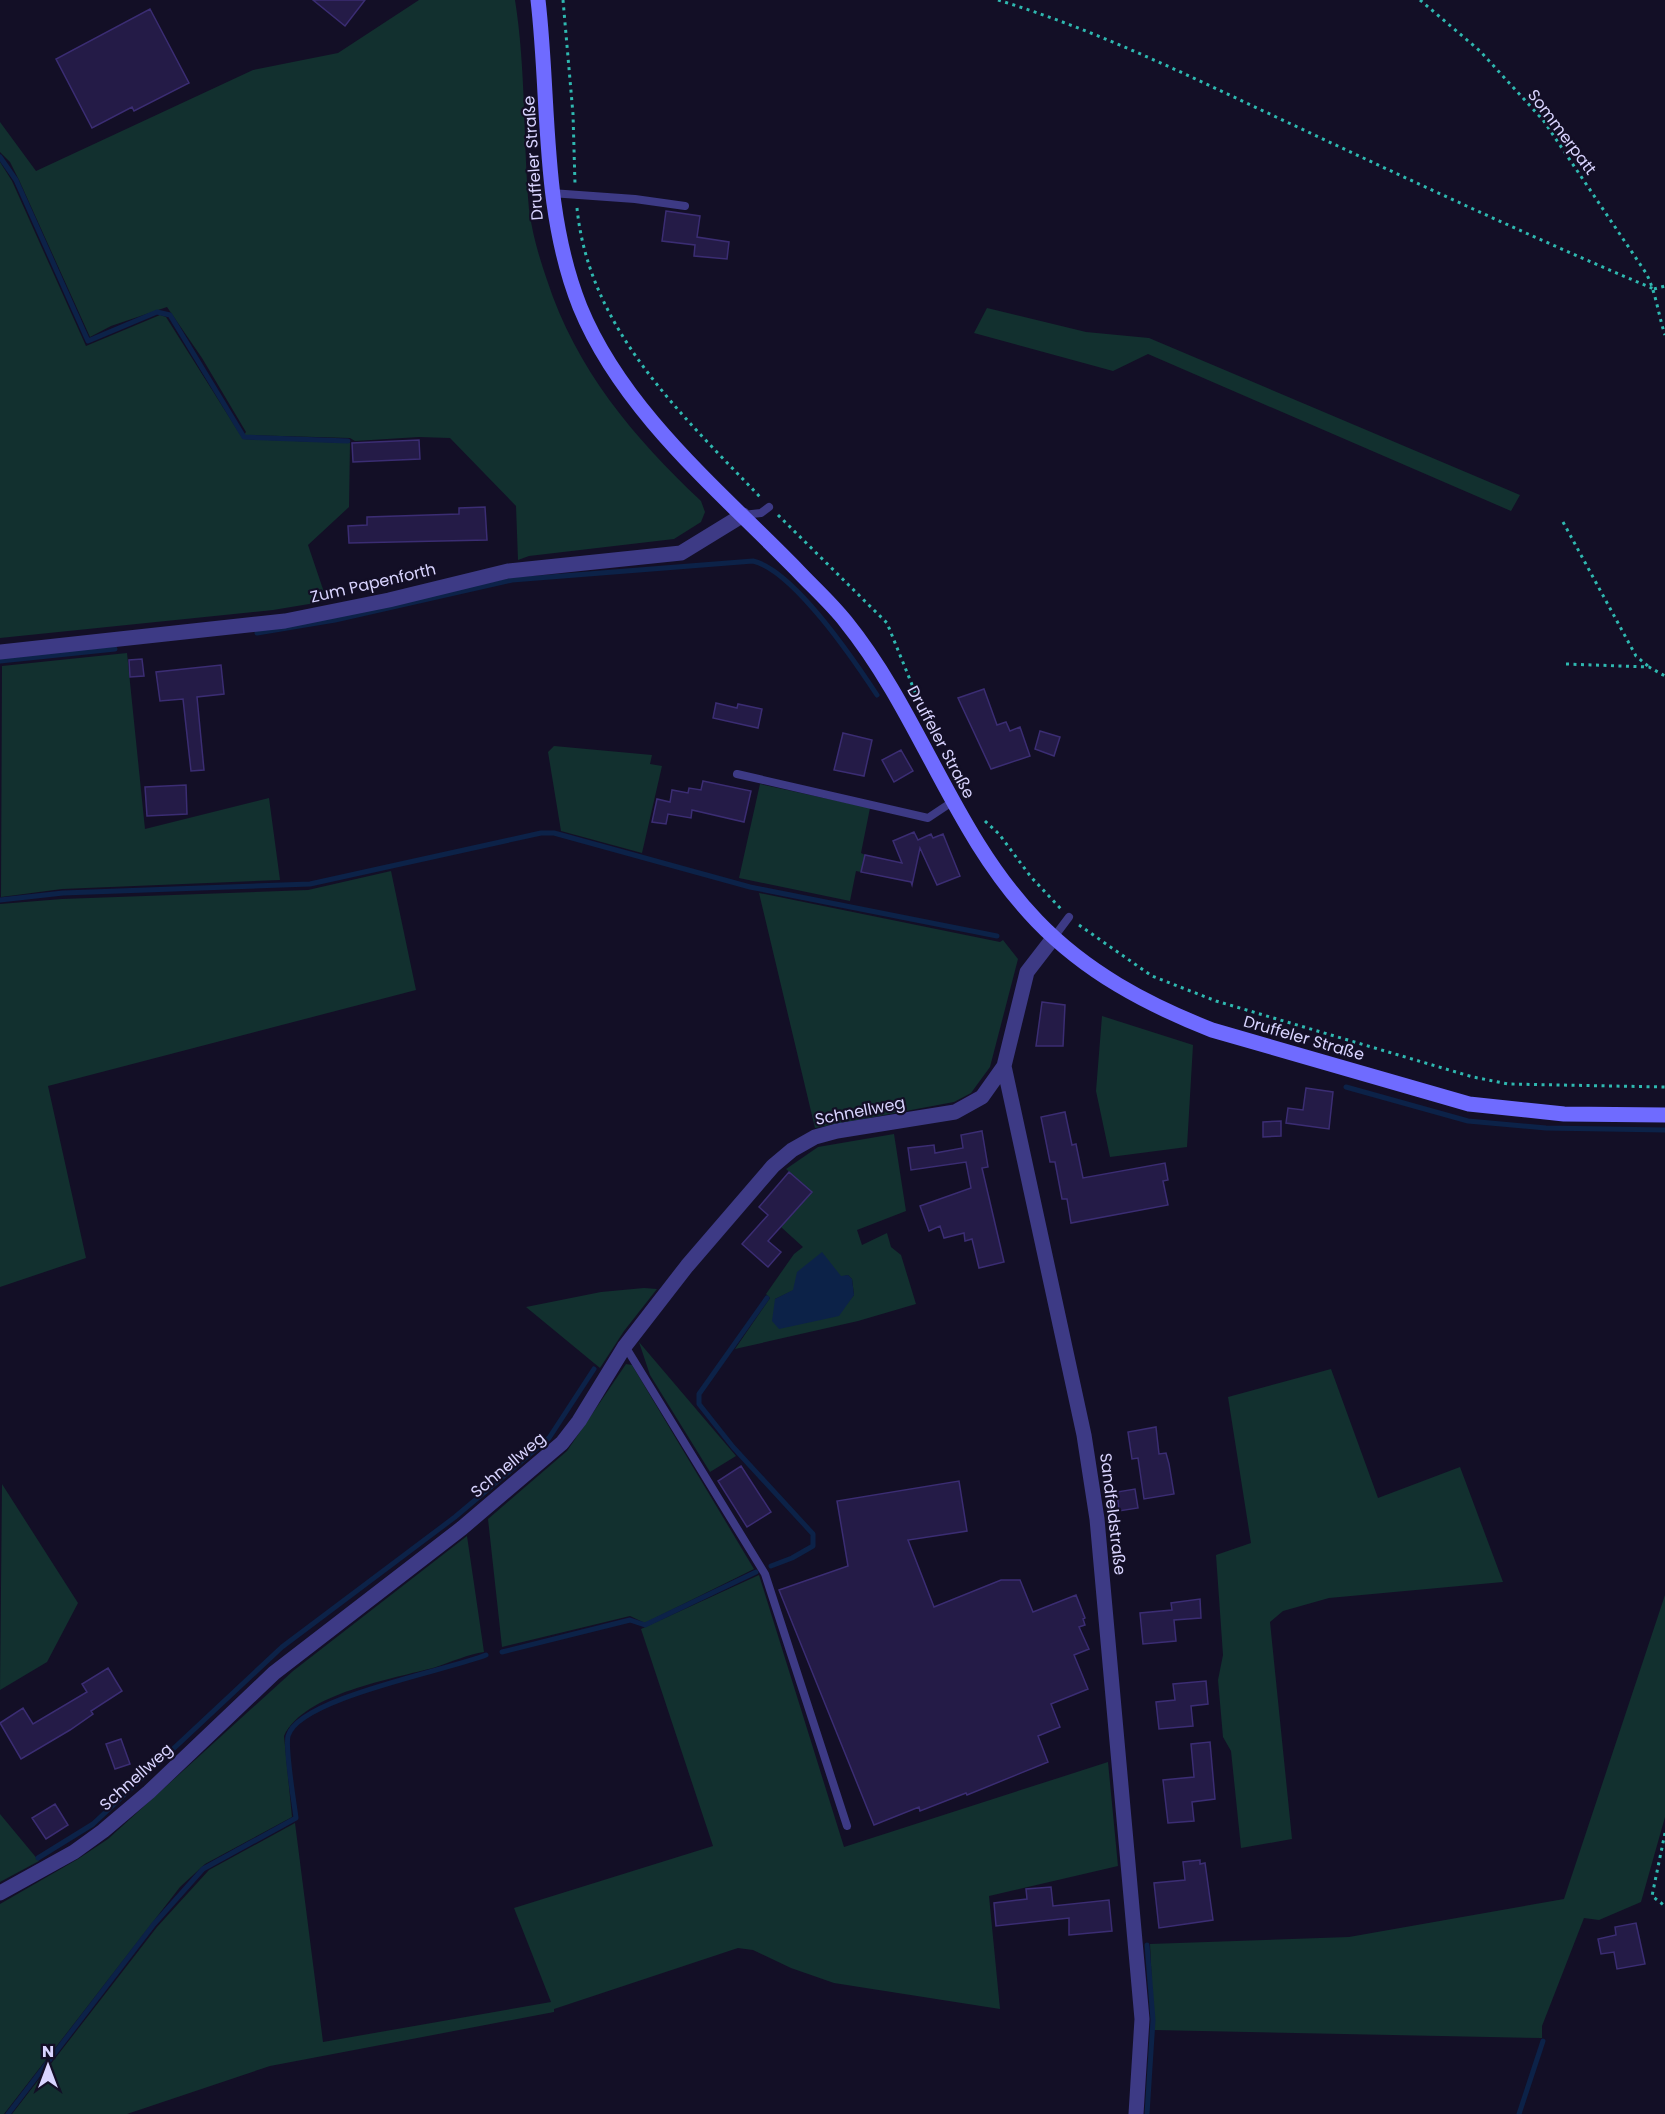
<svg xmlns="http://www.w3.org/2000/svg" width="1665" height="2114" viewBox="0 0 1665 2114" font-family="Poppins,sans-serif">
<style>
.green{fill:#12302f;fill-rule:evenodd}
.water{fill:#0c2248}
.lines{fill:none;stroke-linecap:round;stroke-linejoin:round}
.stream{stroke:#0c2248;stroke-width:5}
.building{fill:#241b47;stroke:#3b2d73;stroke-width:1.5}
.path{stroke:#2fb8b0;stroke-width:3;stroke-dasharray:3 4.5;stroke-linecap:butt}
.lane{stroke:#3d3a85;stroke-width:8}
.street{stroke:#3d3a85;stroke-width:15}
.secondary{stroke:#6f6bff;stroke-width:15}
.labels{text-anchor:middle;dominant-baseline:central;stroke-width:4.5;stroke-linejoin:round;paint-order:stroke}
.street-label{font-size:16px;fill:#d9d4ff;stroke:#130f26}
</style>
<rect width="100%" height="100%" fill="#130f26"/>
<path class="green" d="M419 0H515C526 69 523 139 529 209 532 233 539 257 547 280 576 369 633 437 701 501L705 512 701 522 674 539 529 556 518 560 516 506 450 438 419 437 355 441 350 438 244 435 246 432 202 358 167 307 111 326 90 337 19 180 10 162 0 152V122L36 171 253 70 338 53Z
M0 162 12 181 86 346 160 315 166 317 243 439 350 443 349 507 308 545 327 601 273 610 0 638Z
M987 308 1086 332 1149 338 1520 495 1511 511 1148 354 1113 371 974 333Z
M127 653 145 829 269 798 280 880 62 889 1 897 2 666Z
M554 746 652 755 650 764 662 766 642 853 561 831 548 752Z
M760 784 870 808 861 853 865 855 861 872 856 871 850 901 739 878Z
M391 871 416 990 48 1086 86 1258 0 1287V904L62 899 308 890Z
M759 893 1000 942 1003 940 1018 959 990 1067 971 1093 954 1102 815 1128Z
M1102 1016 1193 1045 1187 1147 1110 1157 1096 1091Z
M894 1134 906 1211 857 1230 862 1245 887 1233 891 1247 901 1255 916 1304 858 1321 735 1349 770 1298 766 1294 794 1254 803 1247 781 1227 812 1192 786 1169 818 1147ZM848 1275 852 1279 854 1295 846 1305 775 1299 794 1290Z
M644 1288 657 1289 624 1331 600 1368 526 1307 601 1292Z
M639 1342 736 1456 710 1472 650 1375Z
M626 1364 632 1365 754 1569 645 1623 630 1616 502 1647 488 1519 567 1451Z
M1331 1369 1378 1498 1460 1467 1503 1582 1329 1598 1283 1611 1270 1622 1292 1839 1241 1848 1231 1751 1223 1737 1218 1680 1223 1655 1216 1555 1251 1543 1228 1397Z
M2 1484 78 1603 47 1662 0 1690Z
M467 1536 484 1652C469 1654 451 1662 436 1667 393 1679 304 1693 284 1736L292 1817 205 1864 180 1887 4 2114H0V1904L78 1859 108 1839 293 1671Z
M759 1575 844 1847 1108 1762 1118 1866 989 1896 1000 2009 834 1983 791 1968 753 1950 738 1948 554 2009V2012L270 2066 127 2114H12L157 1927 209 1870 295 1823 323 2042 551 2002 514 1908 713 1846 641 1629Z
M1665 1595V1817L1641 1902 1599 1920 1584 1918 1542 2026V2038L1154 2030 1150 1944 1349 1937 1564 1899Z
M0 1814 39 1861 0 1882Z"/>
<path class="water" d="M822 1252 841 1276 848 1275 852 1279 854 1295 839 1316 779 1329 772 1321 775 1299 793 1290 797 1272Z"/>
<g class="lines">
<path class="stream" d="M0 157 16 180 88 341 157 312 170 315 244 437 348 441
M257 633 335 620 512 580 753 561C793 570 854 660 877 695
M0 661 115 649
M0 900 63 893 310 884 541 833H554L750 887 997 936
M1346 1087 1468 1121 1546 1128 1665 1130
M767 1298 699 1394V1404L733 1447 813 1534V1546L792 1558 771 1566
M502 1652 630 1620 645 1625 756 1572
M38 1858 93 1824 282 1647 455 1517 549 1438 594 1369
M1147 1945 1153 2020 1147 2114
M8 2114 154 1924 203 1869 296 1818C294 1802 285 1748 288 1736 298 1698 449 1670 486 1655
M1519 2114 1543 2041"/>
</g>
<path class="building" d="M313 0H365L345 26Z
M150 9 189 83 134 111 132 107 92 128 56 59Z
M666 211 700 216 697 237 729 242 727 259 694 256 695 245 662 241Z
M419 440 420 459 353 462 352 443Z
M485 507 487 540 349 543 348 526 367 525V517L459 514V508Z
M142 659 144 676 130 677 129 660Z
M221 665 224 694 197 697 204 770 191 771 183 699 160 701 156 672Z
M984 689 997 725 1006 722 1010 731 1020 727 1030 756 991 769 958 698Z
M716 703 737 708 738 704 762 709 758 728 713 718Z
M1040 731 1060 737 1054 756 1035 749Z
M843 733 872 740 864 776 834 770Z
M901 750 913 771 894 782 882 760Z
M703 781 751 791 744 822 692 810 691 818 668 814 666 824 652 822 657 799 670 802 672 790 688 793 689 788 701 790Z
M186 785 187 814 147 816 145 787Z
M914 832 918 840 931 834 933 838 943 834 960 876 937 885 920 848 912 885 911 882 861 872 865 855 902 863 893 841Z
M1042 1002 1065 1005 1063 1046H1036Z
M1306 1088 1333 1092 1329 1129 1286 1123 1288 1108 1303 1110Z
M1065 1112 1072 1145 1076 1144 1083 1178 1165 1163 1168 1180 1163 1181 1168 1205 1071 1223 1067 1199H1062L1055 1162H1050L1041 1117Z
M1281 1121V1136L1263 1137V1122Z
M982 1131 988 1167 982 1168 1004 1262 979 1268 972 1239 965 1241 964 1233 944 1238 940 1226 929 1231 920 1206 971 1188 966 1162 911 1170 908 1148 934 1145 935 1153 963 1148 961 1135Z
M789 1172 812 1192 768 1241 781 1252 768 1267 742 1244 768 1215 759 1207Z
M1156 1427 1159 1454 1166 1453 1169 1464 1174 1494 1144 1499 1138 1458 1132 1459 1128 1432Z
M741 1466 771 1512 747 1527 718 1481Z
M959 1481 967 1531 908 1540 934 1607 1001 1580H1020L1033 1612 1076 1595 1085 1618 1083 1619 1085 1625 1079 1627 1089 1649 1074 1655 1088 1689 1051 1704 1060 1727 1038 1736 1048 1762 967 1795 966 1793 920 1811 919 1807 874 1825 779 1590 848 1566 837 1501Z
M1135 1489 1138 1508 1119 1511 1117 1492Z
M1200 1599 1201 1618 1174 1620 1176 1641 1143 1644 1140 1613 1172 1610 1171 1603Z
M108 1668 122 1691 91 1711 93 1714 70 1730 21 1759 0 1723 23 1708 33 1724 87 1692 82 1684Z
M1206 1681 1208 1704 1191 1706 1193 1726 1159 1729 1156 1702 1175 1700 1173 1684Z
M121 1739 130 1764 115 1769 106 1744Z
M1210 1742 1215 1799 1192 1802 1194 1821 1168 1823 1163 1780 1194 1777 1191 1744Z
M55 1804 68 1825 46 1839 32 1818Z
M1200 1860V1864L1205 1863 1213 1920 1159 1928 1154 1883 1185 1880 1183 1862Z
M1051 1887 1053 1906 1109 1900 1112 1931 1069 1935V1918L996 1926 994 1903 1027 1899 1026 1889Z
M1636 1923 1645 1964 1617 1969 1614 1952 1601 1954 1598 1939 1616 1935 1615 1927Z"/>
<g class="lines">
<path class="path" d="M563 0 573 114 575 184
M998 0C1100 31 1195 79 1291 124 1412 181 1531 237 1654 289
M1420 0 1480 51 1543 120 1646 273C1656 292 1658 314 1665 335
M577 208C589 329 681 414 761 498
M1654 289 1665 286
M778 515 887 623 917 697
M1563 522 1636 656 1649 667
M1566 664 1649 667 1665 676
M985 821 999 834 1031 877 1061 909
M1079 925 1152 976 1216 1001 1473 1077 1508 1084 1665 1087
M1665 1833 1652 1896 1665 1906"/>
<path class="lane" d="M551 193 635 199 685 206
M743 515 761 513 769 507
M737 774 928 818 952 802
M1054 937 1069 917
M625 1346 765 1574 847 1826"/>
<path class="street" d="M0 652 285 621 389 600 508 571 681 553 743 515
M1054 937 1027 972 1004 1066 1084 1435 1097 1519 1142 2019 1136 2114
M0 1893 74 1852 103 1831 149 1792 274 1673 462 1528 562 1443 579 1421 625 1346 687 1266 773 1166 792 1150 815 1137 837 1131 955 1112 982 1097 1004 1066"/>
<path class="secondary" d="M538 0C550 103 541 209 580 307 623 412 720 491 797 570 813 587 831 603 846 622 921 715 953 834 1037 921 1086 972 1146 1004 1212 1030L1469 1104 1564 1114 1665 1115"/>
</g>
<g class="labels">
<g class="street-label">
<text transform="translate(1562 132) rotate(53)">Sommerpatt</text>
<text transform="translate(533 158) rotate(-94)">Druffeler Straße</text>
<text transform="translate(373 583) rotate(-13)">Zum Papenforth</text>
<text transform="translate(941 742) rotate(62)">Druffeler Straße</text>
<text transform="translate(1304 1038) rotate(16)">Druffeler Straße</text>
<text transform="translate(860 1111) rotate(-11)">Schnellweg</text>
<text transform="translate(508 1465) rotate(-40)">Schnellweg</text>
<text transform="translate(1113 1514) rotate(83)">Sandfeldstraße</text>
<text transform="translate(136 1777) rotate(-42)">Schnellweg</text>
</g>
</g>
<g transform="translate(48 2066)" stroke="#130f26" stroke-width="4.5" paint-order="stroke">
<path d="M0-4.5L10 22L0 15L-10 22Z" fill="#d9d4ff"/>
<text y="-9" font-size="16" font-weight="bold" text-anchor="middle" fill="#d9d4ff">N</text>
</g>
</svg>
